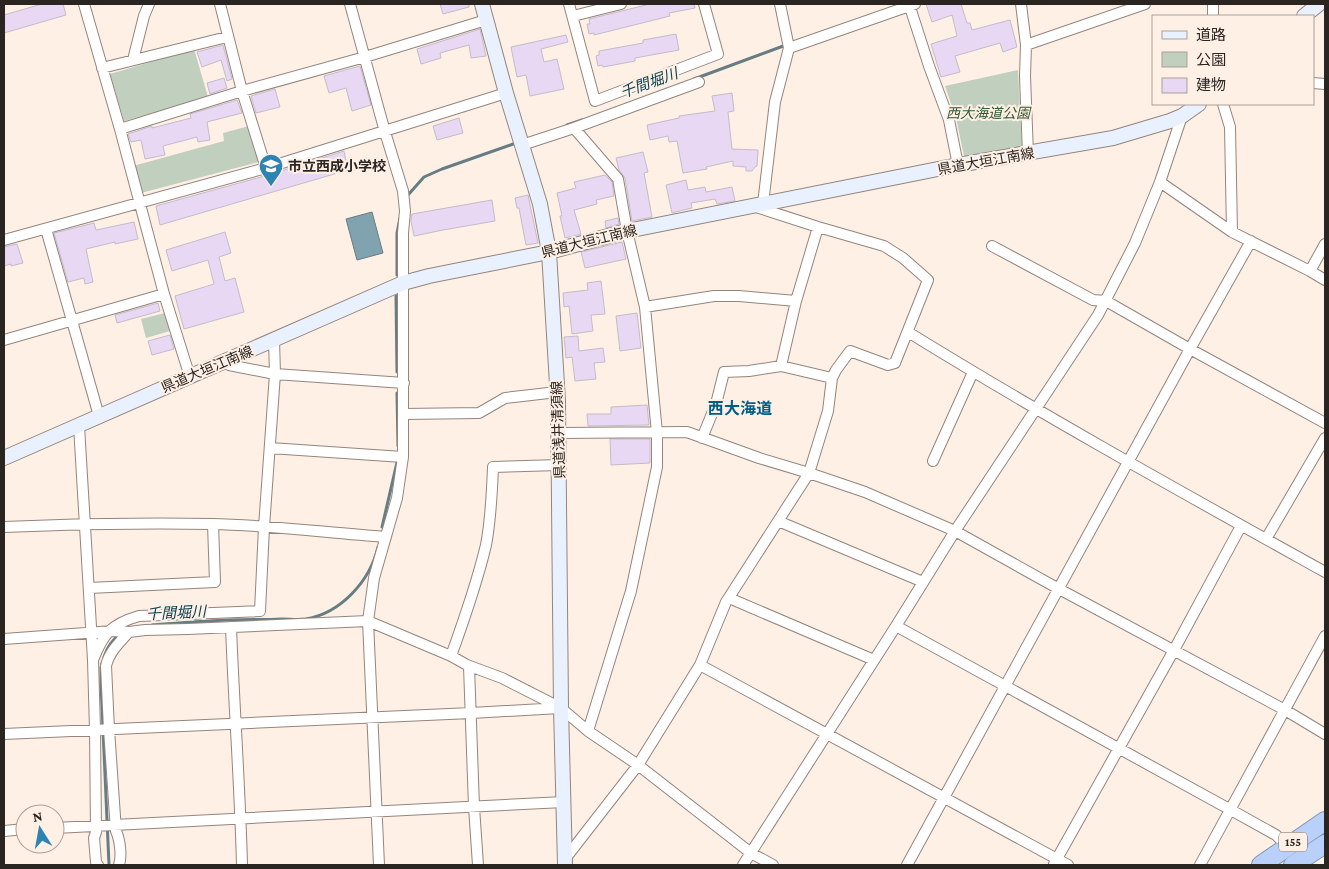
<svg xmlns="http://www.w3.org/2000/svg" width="1329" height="869" viewBox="0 0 1329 869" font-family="'Crimson Pro','Noto Sans JP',serif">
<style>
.green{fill:#c1cfbf}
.water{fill:#80a3af;stroke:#667d84}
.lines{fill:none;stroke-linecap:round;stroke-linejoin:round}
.stream{stroke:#667d84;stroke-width:3}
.building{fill:#e8d8f4;stroke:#c3bcc9}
.street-casing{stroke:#93857d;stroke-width:12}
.secondary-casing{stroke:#93857d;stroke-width:16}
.highway-casing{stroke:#8794ae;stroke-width:20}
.street{stroke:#fff;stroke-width:10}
.secondary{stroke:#eaf1fe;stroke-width:14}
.highway{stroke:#b9d0fa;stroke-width:18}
.labels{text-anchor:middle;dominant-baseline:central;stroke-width:4;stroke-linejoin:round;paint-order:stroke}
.shield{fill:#fff0e6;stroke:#6a625c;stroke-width:1}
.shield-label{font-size:12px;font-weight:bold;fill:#2a2521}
.park-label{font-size:14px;font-style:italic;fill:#355731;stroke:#fff0e6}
.street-label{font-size:14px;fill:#2a2521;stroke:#fff0e6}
.poi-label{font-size:14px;font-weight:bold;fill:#2a2521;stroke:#fff0e6;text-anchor:start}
.water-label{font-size:15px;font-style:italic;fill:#0b414f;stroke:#fff0e6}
.quarter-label{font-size:16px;font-weight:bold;fill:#005d87;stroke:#fff0e6}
</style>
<rect width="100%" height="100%" fill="#fff0e6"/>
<path class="green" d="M194 49 208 97 124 121 110 74Z
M1018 70 1022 147 964 156 956 118 945 86Z
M249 126 259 162 141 193 133 166 224 141 223 133Z
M165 313 170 331 146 338 141 319Z"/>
<path class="water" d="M372 212 383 253 357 260 346 219Z"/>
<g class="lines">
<path class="stream" d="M694 79 786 45
M567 125 582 120
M408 195 424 177 442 169 516 143
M397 275V233L400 218
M396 296 397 372
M397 393 398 446
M382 527 398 458
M152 625C177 623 203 621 229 620 246 619 265 620 282 619 290 619 298 620 306 619 341 613 370 581 378 547
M104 657C107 648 112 640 120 634
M102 663 101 668V684L109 865"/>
</g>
<path class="building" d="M42 4H63L66 15 4 33V15Z
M440 4H469V7L443 14Z
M650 4H694L695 8 669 13 670 16 594 35V33L589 34 587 24H590L589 19Z
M926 4H961L967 23H970L972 30 1010 20 1017 47 1003 52 1000 43 955 56 960 72 941 77 931 44 957 36 952 15 932 22Z
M480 29 486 56 471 58 469 45 440 53 441 58 421 64 417 49Z
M676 34 679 50 635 58V61L603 67 602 65 598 66 596 56 599 55V51L643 43V40Z
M566 35 568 42 541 49 544 62 557 59 564 89 530 96 526 75 517 77 511 47Z
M223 45 232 79 227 81 221 60 202 67 197 52Z
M360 66 371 105 352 111 346 88 329 93 324 76Z
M224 78 227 88 210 94 207 83Z
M275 89 280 107 256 113 251 96Z
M732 93 734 111 728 112 732 149 758 150 757 166 755 167 752 171H746V167L733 166V161L706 167 707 169 683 173 677 141 669 142 668 136 650 140 647 125 679 118V116L715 111 712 96Z
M237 100 242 113 207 122 210 140 198 142 197 137 163 146 165 155 145 159 141 140 131 142 128 134 152 126V128L191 118 190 114Z
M459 118 463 133 437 140 433 126Z
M344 151 348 170 160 225 156 206 268 175Z
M643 152 648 172 644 173 652 217 632 221 625 178 619 170 616 158Z
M605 175 612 182 614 196 596 200 597 204 574 210 581 234 565 238 560 216H562L557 193 576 188 574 182Z
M686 180 688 190 705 187 706 192 732 187 735 201 717 204 715 199 691 203 692 208 672 213 666 185Z
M528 195 538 243 526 245 519 208H517L515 198Z
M492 200 495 221 443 230 414 236 411 221 412 214Z
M618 218 619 224 606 228 605 221Z
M134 222 138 239 115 244V242L86 249 93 282 85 284 84 278 68 282 54 233 94 223 96 230Z
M225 232 231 253 219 257 225 281 235 278 244 312 184 329 175 296 214 284 208 260 172 271 166 250Z
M622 242 626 259 585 268 581 252Z
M17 244 23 263 11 266V264L4 266V247Z
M601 281 605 314 591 315 593 331 572 334 569 306 564 307 563 293 588 290 587 283Z
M158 303 160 311 117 323 115 315Z
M637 313 641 348 620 351 616 316Z
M170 335 174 349 152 355 148 341Z
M578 336 579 351 603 348 605 362 594 363 596 379 575 381 572 357 566 358 564 337Z
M647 405 649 425 588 426 587 414H611V407Z
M610 439H650V463L611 465Z"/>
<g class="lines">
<defs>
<path id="street" d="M84 4 120 129 164 294 190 377
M220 4 242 91 266 168
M350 4 385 132 403 191 405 211 403 233V457L397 498 374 578 368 621 379 865
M569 4 595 101 718 54 704 4
M909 4 929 66 949 120 958 165
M1021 4 1026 45 1025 76 1028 154
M573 16 621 4
M1213 16V4
M1026 45 1145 4
M789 48 915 4
M133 60 144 16 149 4
M102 68 227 37
M1313 83 1325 84
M1223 104 1230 127 1232 232
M574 128 618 179 627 231 645 307 657 433V467L631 591 588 731
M120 129 242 91 365 57 486 20
M522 145 574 128 699 82
M1160 182 1232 232 1310 271 1325 280
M763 204 775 102 789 48 780 4
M46 229 99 416
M4 240 266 168 506 93
M992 246 1093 300 1106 301 1190 349 1325 423
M1310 271 1325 244
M645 307 714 296H739L796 301
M908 332C1044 416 1185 494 1325 572
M4 340 164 294
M223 362 229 365 275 374 404 383
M781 366 796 301 818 227
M403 414 479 413 505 398 557 392
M79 426 93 660 95 730 96 832 94 838 96 862 98 865
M558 433 687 432 759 458 809 473 865 492 955 531 1059 589 1285 710 1325 734
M702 438 716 404 724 372 749 371 781 366 832 378
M270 448 403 457
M933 461 973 372
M778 521 923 582
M4 527C73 524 143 523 212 524 270 525 328 533 386 537
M1266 539 1325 438
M89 588 215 582 213 524
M729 598 874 660
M896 626 1231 810 1276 835 1287 846
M231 627C234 706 240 786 242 865
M4 639 113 631 129 632 145 630 188 629 368 621 451 656 467 665 502 678 561 708 588 731 638 765 751 853 773 865
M451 656C464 620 477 583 486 545 491 519 492 493 493 467L559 465
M93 660C103 634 111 624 139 616L260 611 264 527 275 374 274 340
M700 665 1068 865
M469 666 474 807 478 865
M4 734 471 713 560 708
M55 828 564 802
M4 831 25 829
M565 859 638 765 700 665 726 602 809 473 828 411 832 378 836 370 850 351 888 365 895 363 928 280 903 258 884 246 818 227 753 206
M1054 864 1174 650 1241 526
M119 865C122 856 120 840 116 831L109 729 106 666C109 652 120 642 129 632
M743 865 896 626 955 531 1098 315 1135 243 1160 182 1182 116
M907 865 1190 349 1251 241
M1200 865 1325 636"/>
<path id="secondary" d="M482 4 506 93 540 204 549 252 558 401 561 708 565 865
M1304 16 1319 4
M4 458 403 283 429 276 549 252 627 231 958 165 1113 138 1170 121 1182 116 1199 104"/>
<path id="highway" d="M1261 865 1325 821
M1293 865 1325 844"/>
</defs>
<use href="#street" class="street-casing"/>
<use href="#secondary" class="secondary-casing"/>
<use href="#highway" class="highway-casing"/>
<use href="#street" class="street"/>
<use href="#secondary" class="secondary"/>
<use href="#highway" class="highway"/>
</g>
<defs>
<symbol id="school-pin" viewBox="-11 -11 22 30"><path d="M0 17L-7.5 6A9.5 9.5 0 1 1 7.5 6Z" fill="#2d83b2" stroke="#fff0e6"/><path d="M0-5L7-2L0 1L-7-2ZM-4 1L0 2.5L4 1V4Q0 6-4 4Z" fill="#fff"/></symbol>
</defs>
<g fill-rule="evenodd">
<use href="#school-pin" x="257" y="152" width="28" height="38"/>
</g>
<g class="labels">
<rect class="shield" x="1279" y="832.5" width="28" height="19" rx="4"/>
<g class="shield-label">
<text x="1293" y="842">155</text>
</g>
<g class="park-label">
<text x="988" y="113">西大海道公園</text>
</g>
<g class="street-label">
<text transform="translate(986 161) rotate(-10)">県道大垣江南線</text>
<text transform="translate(589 241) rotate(-14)">県道大垣江南線</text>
<text transform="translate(207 369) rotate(-23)">県道大垣江南線</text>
<text transform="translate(558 430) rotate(-92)">県道浅井清須線</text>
</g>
<g class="poi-label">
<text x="288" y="166">市立西成小学校</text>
</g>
<g class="water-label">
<text transform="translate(649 83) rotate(-20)">千間堀川</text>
<text transform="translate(176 613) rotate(-3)">千間堀川</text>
</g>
<g class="quarter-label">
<text x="740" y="408">西大海道</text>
</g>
</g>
<rect width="1329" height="869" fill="none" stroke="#2a2521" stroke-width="10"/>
<rect x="1152" y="15" width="162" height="90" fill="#fff0e6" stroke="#aa9f97"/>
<rect x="1162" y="31" width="25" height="8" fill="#eaf1fe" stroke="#aa9f97"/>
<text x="1196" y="40" font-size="15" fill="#2a2521">道路</text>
<rect x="1162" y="52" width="25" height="15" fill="#c1cfbf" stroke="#aa9f97"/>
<text x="1196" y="65" font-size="15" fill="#2a2521">公園</text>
<rect x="1162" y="78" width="25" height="15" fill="#e8d8f4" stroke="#aa9f97"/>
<text x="1196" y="90" font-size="15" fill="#2a2521">建物</text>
<g transform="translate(40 829) rotate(349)"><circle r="24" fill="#fff0e6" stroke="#aa9f97"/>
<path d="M0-4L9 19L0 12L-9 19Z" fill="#2d83b2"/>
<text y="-8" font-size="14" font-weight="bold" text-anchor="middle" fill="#2a2521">N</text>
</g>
</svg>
